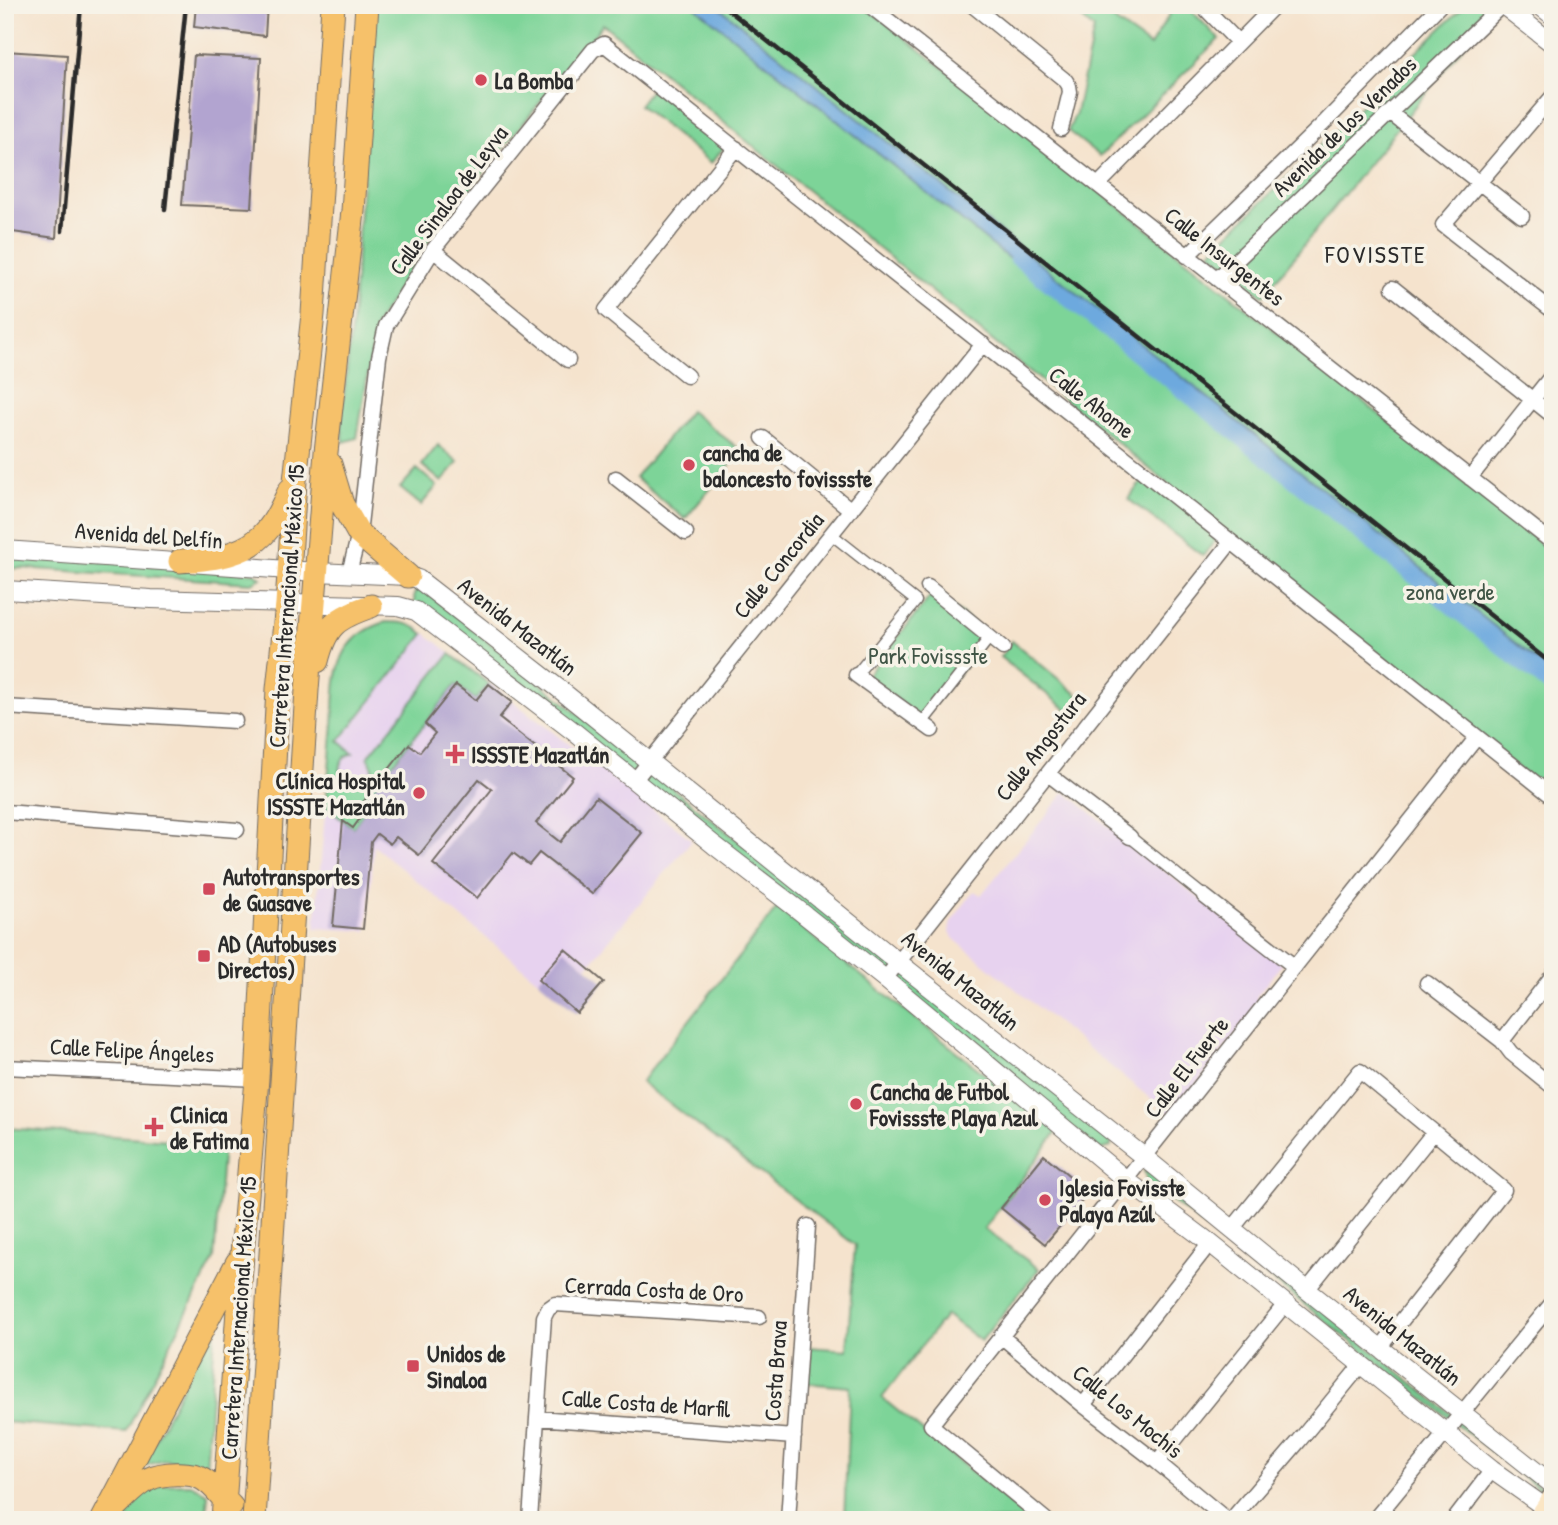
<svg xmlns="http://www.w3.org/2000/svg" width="1558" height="1525" viewBox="0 0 1558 1525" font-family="'Patrick Hand',sans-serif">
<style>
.built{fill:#e7d2ef}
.green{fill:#7dd498;stroke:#548062;stroke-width:2}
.water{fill:#6da9de;stroke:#4c6a84;stroke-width:2}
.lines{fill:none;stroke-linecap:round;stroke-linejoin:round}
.stream{stroke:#6da9de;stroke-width:4.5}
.building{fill:#b2a4d0}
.pedestrian-casing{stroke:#726b64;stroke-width:13}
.minor-casing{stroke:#726b64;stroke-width:17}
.tertiary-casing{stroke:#726b64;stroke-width:20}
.secondary-casing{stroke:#726b64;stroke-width:22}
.primary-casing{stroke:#726b64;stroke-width:25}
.pedestrian{stroke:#fff;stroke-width:10}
.minor{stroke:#fff;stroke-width:14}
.tertiary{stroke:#fff;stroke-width:18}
.secondary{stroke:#fbe6c4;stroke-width:19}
.primary{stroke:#f6c16b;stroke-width:23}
.rail{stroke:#2b2b2b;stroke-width:4.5}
.poi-dot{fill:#d1495b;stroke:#f7f3e8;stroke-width:2.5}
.labels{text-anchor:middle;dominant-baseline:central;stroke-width:7;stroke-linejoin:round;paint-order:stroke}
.poi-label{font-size:23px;font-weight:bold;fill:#2b2b2b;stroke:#f7f3e8;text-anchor:start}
.street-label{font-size:23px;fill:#2b2b2b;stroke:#f7f3e8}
.park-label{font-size:23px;fill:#405546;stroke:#f7f3e8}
.neighbourhood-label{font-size:24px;letter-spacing:2px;fill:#2b2b2b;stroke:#f7f3e8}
</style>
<rect width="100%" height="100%" fill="#f7f3e8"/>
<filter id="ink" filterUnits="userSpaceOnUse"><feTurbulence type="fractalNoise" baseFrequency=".0143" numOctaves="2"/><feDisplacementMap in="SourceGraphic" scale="14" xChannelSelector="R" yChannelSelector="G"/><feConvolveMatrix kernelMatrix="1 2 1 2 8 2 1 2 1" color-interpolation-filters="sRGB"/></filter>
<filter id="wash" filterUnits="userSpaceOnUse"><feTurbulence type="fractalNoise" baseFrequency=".00686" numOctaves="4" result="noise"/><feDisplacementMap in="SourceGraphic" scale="28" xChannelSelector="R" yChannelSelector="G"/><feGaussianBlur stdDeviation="1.57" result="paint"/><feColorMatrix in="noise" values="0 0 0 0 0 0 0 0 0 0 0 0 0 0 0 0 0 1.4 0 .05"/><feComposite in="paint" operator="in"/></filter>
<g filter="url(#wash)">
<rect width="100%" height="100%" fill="#f5e3cd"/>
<path class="built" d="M386 622H398L417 627 692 840 587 967 565 949 538 980 374 846 367 931 315 928 337 676 345 653 351 642 360 634 372 626Z
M1065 792 1282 964 1256 997 1261 1001 1172 1116 954 939 949 931 951 922 974 891 981 895Z"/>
<path class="green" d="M375 5H863L1062 161 1553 553V797L603 24 422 249 376 325 357 438 344 442 341 424 352 322Z
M1067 5H1098L1116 22 1150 46 1175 5H1186L1219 39 1100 156 1068 131 1076 113 1094 29Z
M1465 5H1496L1263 296 1210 252Z
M653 87 726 145 711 163 639 105Z
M690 411 742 451 685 519 635 478Z
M438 445 458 462 442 482 422 465Z
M417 469 437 486 421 505 400 488Z
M1146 476 1220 534 1203 556 1128 499Z
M5 554 255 573 261 578 252 583 21 568 5 569Z
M418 586 1111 1137V1147L1101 1150 415 607 414 595Z
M933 593 990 635 922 719 867 676Z
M386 622C400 622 413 623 424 634L339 741 353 753C332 760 337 783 358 785L369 779 373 768 368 757 450 654 489 684 476 700 456 685 360 805 366 810 353 828 326 807C328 780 330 752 333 725 335 700 333 672 346 650 356 635 369 627 386 622Z
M1012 641 1083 699 1071 713 1000 657Z
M777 908 1057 1132 984 1229 1039 1269 981 1341 946 1315 882 1398 1031 1520H844L850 1387 806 1383 809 1347 847 1350 855 1245 641 1082Z
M5 1128 223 1144 214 1259 126 1432 5 1422Z
M1144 1171 1152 1173 1544 1489H1539L1147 1181Z
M214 1324 215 1332 206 1470 201 1466 166 1460 142 1466Z
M191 1484 208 1494 206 1520H115L151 1485Z"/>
<path class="water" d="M693 5H716L1553 673V695Z"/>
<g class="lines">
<path class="stream" d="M1011 260 1553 695"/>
</g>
<g id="blocks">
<path class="building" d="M196 5H267L265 36 194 27Z
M5 51 67 55 56 238 5 231Z
M194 55 261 58 252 208 182 205Z
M489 684 512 702 499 718 573 777 536 823 560 842 596 797 642 833 592 894 539 853 529 865 513 853 477 898 433 864 492 789 479 779 419 855 396 837 390 844 377 834 371 842 363 929 333 926 343 821 353 828 366 810 360 806 409 744 420 752 435 733 425 724 456 685 476 700Z
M565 949 604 982 577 1013 538 980Z
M1044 1155 1089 1192 1045 1244 1001 1208Z"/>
</g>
</g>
<g filter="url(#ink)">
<use href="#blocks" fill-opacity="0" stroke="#726b64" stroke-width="2"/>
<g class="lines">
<defs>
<path id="pedestrian" d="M831 534 916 601 856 675
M922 723 990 637
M1130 837 1204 896"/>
<path id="minor" d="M869 5 1553 543
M972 5 1066 81 1069 86 1070 92 1061 129
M1202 5 1238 42
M1553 96 1443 225 1553 311
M1390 113 1522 216
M1098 185 1275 5
M433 250 568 360
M1187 256 1326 121 1440 5
M1217 279 1502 5
M1393 288 1553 416
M687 376 606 310 736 148
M763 438 851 510
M616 478 686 533
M1470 478 1553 374
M349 573 359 534 379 357 386 326 433 250 593 50 604 44 1553 797
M928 587 1003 648
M856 675 932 730
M5 707 235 721
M1048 774 1130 837
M634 781 983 344
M5 812 237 830
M1204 896 1295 967
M885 979 1231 542
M1427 983 1502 1041 1511 1053 1553 1087
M1502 1041 1553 975
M5 1067 257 1079
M1232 1229 1360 1071 1504 1190 1381 1347
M1307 1290 1434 1132
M1001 1336 1083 1405 1157 1462 1227 1520
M1083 1405 1210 1243
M537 1418 794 1437
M1157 1462 1286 1303
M530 1520 544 1317 548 1309 555 1304 759 1317
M788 1520 808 1226
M1046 1520 931 1425 1477 737
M1231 1520 1299 1441 1361 1365
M1374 1520 1553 1302
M1454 1520 1492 1470"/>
<path id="tertiary" d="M1503 5 1553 44
M1539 5 1553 16
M5 550 316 572 408 576 418 579 558 688 898 962 1144 1157 1307 1290 1553 1485
M5 590 151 599 398 606 416 611 573 731 714 845 796 908 885 979 1126 1180 1210 1243 1492 1470 1553 1513"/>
<path id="secondary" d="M1537 1520 1553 1496"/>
<path id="primary" d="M330 464 342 504 359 534 408 576
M180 561C213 559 248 556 269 528 278 517 284 502 290 490
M317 661C326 625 336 618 371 606
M115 1508C125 1498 136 1486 149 1479 161 1473 191 1471 203 1479 214 1485 222 1498 231 1506
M103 1519 237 1263
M223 1520 242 1254 257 1079 278 689 287 604 295 481 313 314 333 5
M254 1520 307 690 326 452 353 211 367 5"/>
</defs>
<use href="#pedestrian" class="pedestrian-casing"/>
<use href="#minor" class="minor-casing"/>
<use href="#tertiary" class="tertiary-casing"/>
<use href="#secondary" class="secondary-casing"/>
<use href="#primary" class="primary-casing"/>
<use href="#pedestrian" class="pedestrian"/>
<use href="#minor" class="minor"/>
<use href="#tertiary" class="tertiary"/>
<use href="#secondary" class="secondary"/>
<use href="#primary" class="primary"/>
<path class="rail" d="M722 5 1553 665
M165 209 186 5
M62 231 81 5"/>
</g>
</g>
<g class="poi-dot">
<circle cx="481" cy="80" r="7"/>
<circle cx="689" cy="465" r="7"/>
<path d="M451.5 743.5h7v7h7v7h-7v7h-7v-7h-7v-7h7z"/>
<circle cx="419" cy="793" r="7"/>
<rect x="202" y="882" width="14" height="14" rx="3.5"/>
<rect x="197" y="949" width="14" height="14" rx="3.5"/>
<circle cx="856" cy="1104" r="7"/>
<path d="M150.5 1116.5h7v7h7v7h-7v7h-7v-7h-7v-7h7z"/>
<circle cx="1045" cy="1200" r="7"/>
<rect x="406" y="1359" width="14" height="14" rx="3.5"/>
</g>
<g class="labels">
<g class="poi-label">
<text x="495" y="80">La Bomba</text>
<text x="703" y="452">cancha de<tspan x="703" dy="26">baloncesto fovissste</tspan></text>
<text x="471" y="754">ISSSTE Mazatlán</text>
<text x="405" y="780" text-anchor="end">Clínica Hospital<tspan x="405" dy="26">ISSSTE Mazatlán</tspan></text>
<text x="223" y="876">Autotransportes<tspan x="223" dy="26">de Guasave</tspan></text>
<text x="218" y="943">AD (Autobuses<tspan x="218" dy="26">Directos)</tspan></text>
<text x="870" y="1091">Cancha de Futbol<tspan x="870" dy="26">Fovissste Playa Azul</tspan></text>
<text x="170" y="1114">Clinica<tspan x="170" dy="26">de Fatima</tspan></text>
<text x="1059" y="1187">Iglesia Fovisste<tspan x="1059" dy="26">Palaya Azúl</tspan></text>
<text x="427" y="1353">Unidos de<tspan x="427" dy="26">Sinaloa</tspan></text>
</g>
<g class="street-label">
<text transform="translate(1344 126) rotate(-44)">Avenida de los Venados</text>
<text transform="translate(448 200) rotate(-53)">Calle Sinaloa de Leyva</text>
<text transform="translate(1225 256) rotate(38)">Calle Insurgentes</text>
<text transform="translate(1092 402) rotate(38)">Calle Ahome</text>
<text transform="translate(149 535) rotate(4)">Avenida del Delfín</text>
<text transform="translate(778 565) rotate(-51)">Calle Concordia</text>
<text transform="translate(286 606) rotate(-86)">Carretera Internacional México 15</text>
<text transform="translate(518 626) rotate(38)">Avenida Mazatlán</text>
<text transform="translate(1040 746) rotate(-52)">Calle Angostura</text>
<text transform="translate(961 980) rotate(39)">Avenida Mazatlán</text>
<text transform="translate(132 1050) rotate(3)">Calle Felipe Ángeles</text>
<text transform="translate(1186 1067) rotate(-52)">Calle El Fuerte</text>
<text transform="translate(654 1289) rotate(3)">Cerrada Costa de Oro</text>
<text transform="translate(238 1318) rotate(-86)">Carretera Internacional México 15</text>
<text transform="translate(1403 1335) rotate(39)">Avenida Mazatlán</text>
<text transform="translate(775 1371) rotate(-86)">Costa Brava</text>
<text transform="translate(646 1403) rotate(4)">Calle Costa de Marfil</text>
<text transform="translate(1128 1411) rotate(39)">Calle Los Mochis</text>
</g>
<g class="park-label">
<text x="1450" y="591">zona verde</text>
<text x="928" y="655">Park Fovissste</text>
</g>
<g class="neighbourhood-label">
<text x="1376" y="254">FOVISSTE</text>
</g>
</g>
<rect width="1558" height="1525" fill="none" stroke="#f7f3e8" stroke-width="28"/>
</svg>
